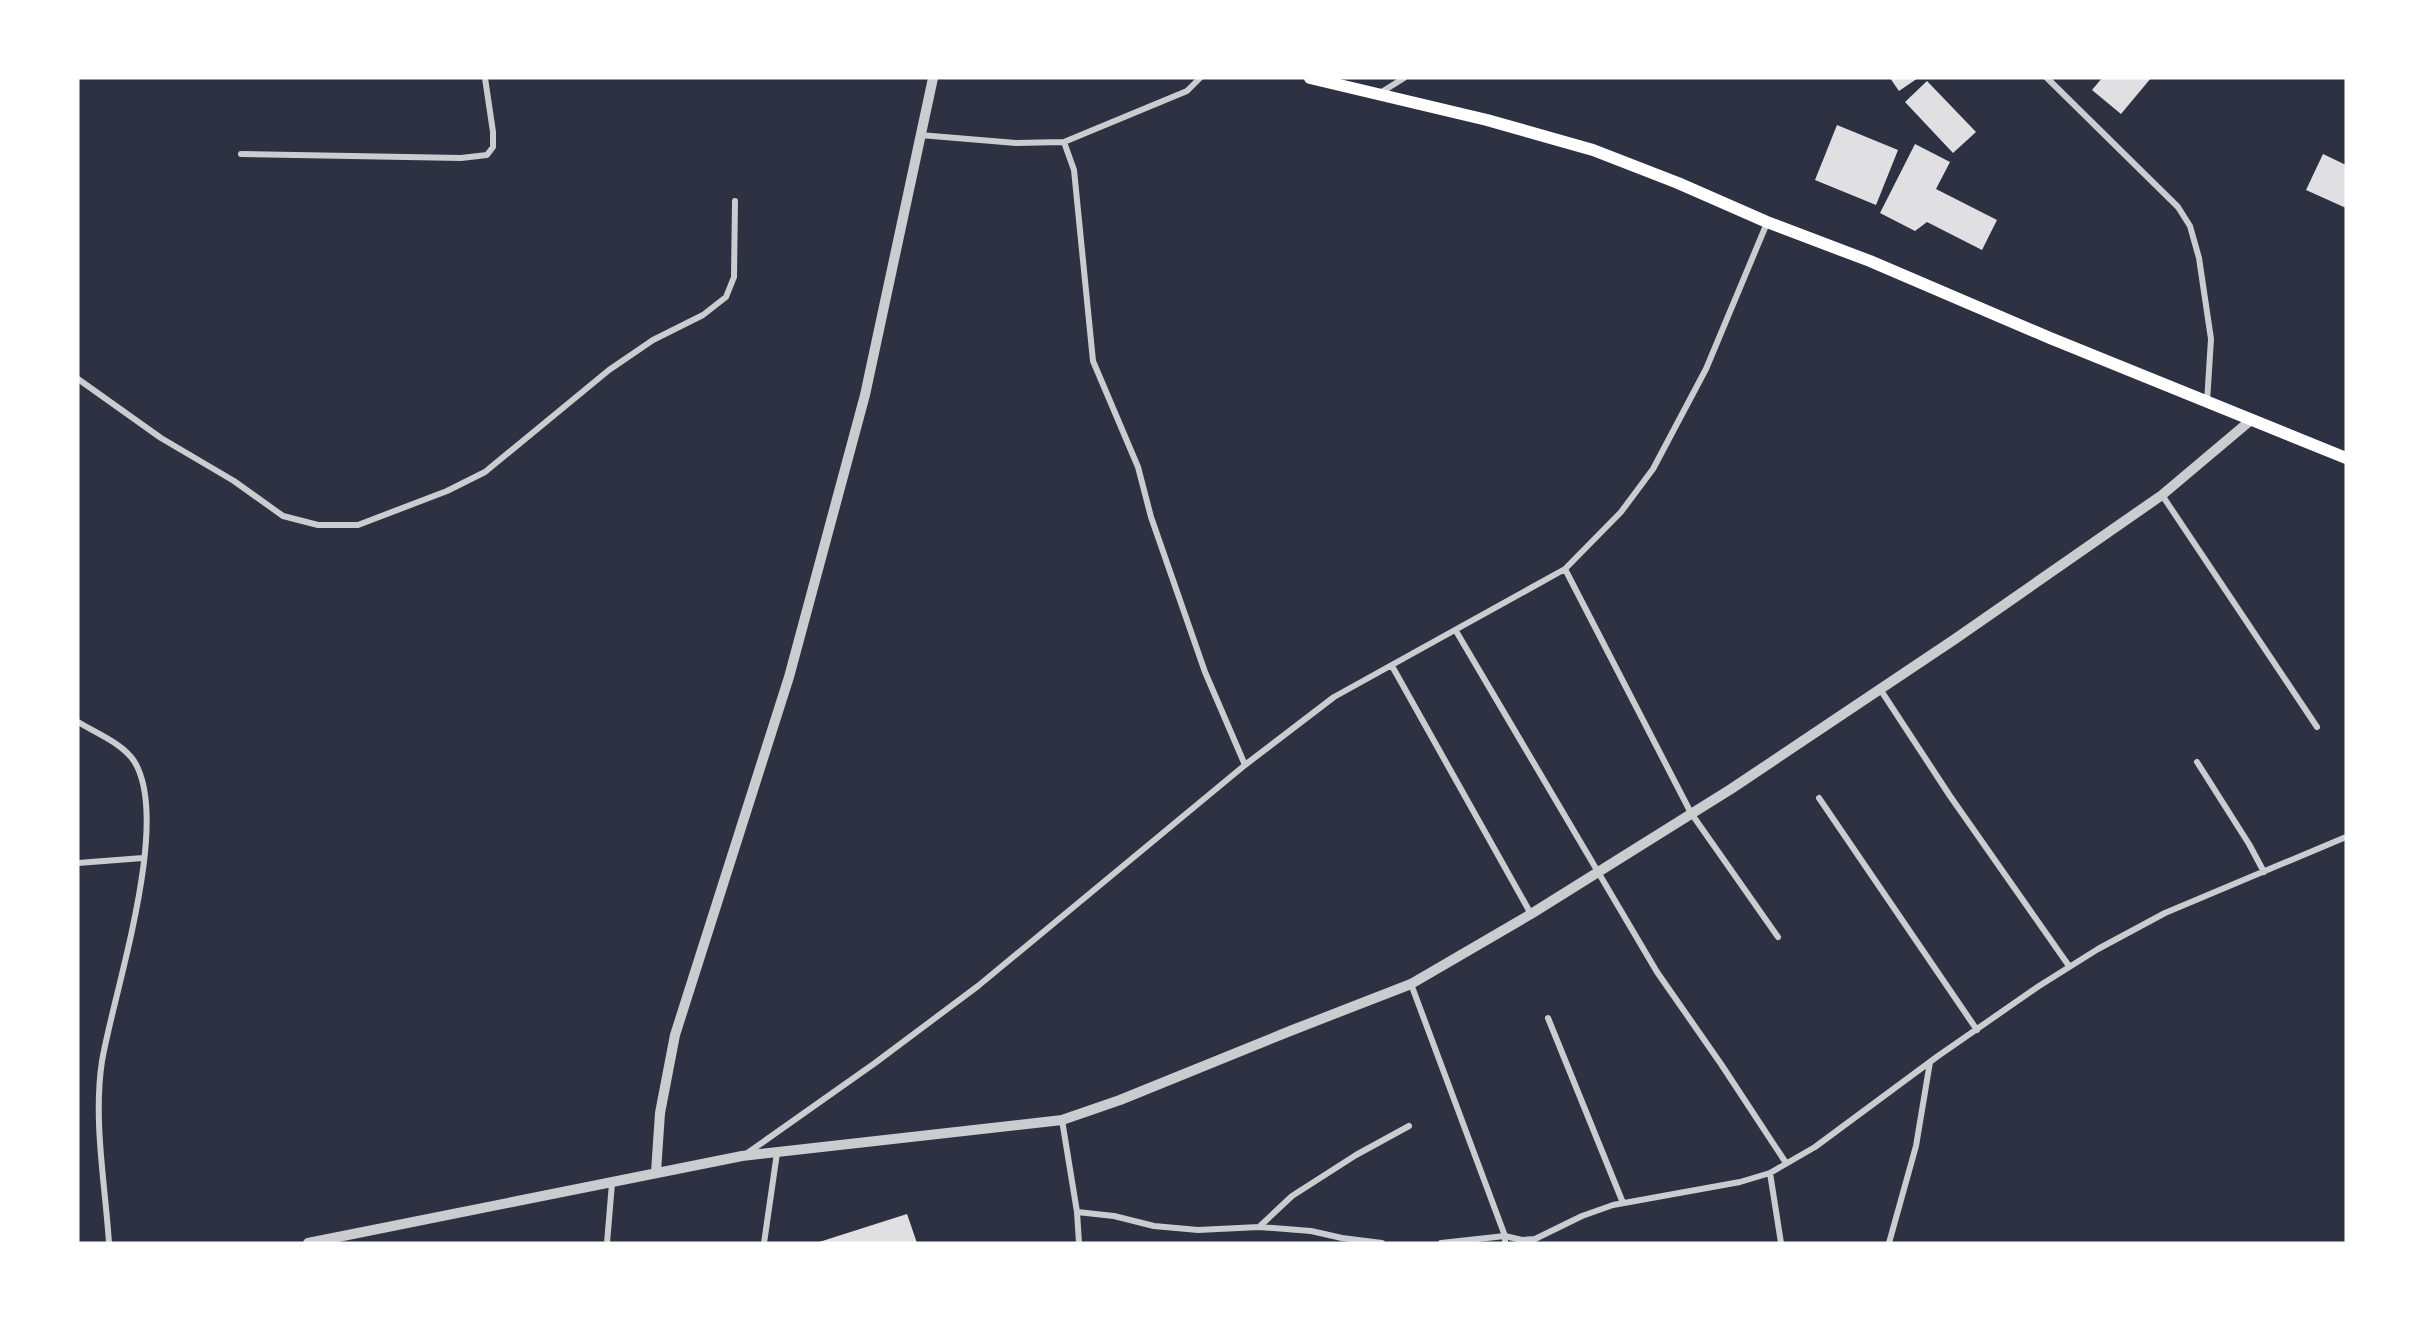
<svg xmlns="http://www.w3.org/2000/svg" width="2424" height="1321" viewBox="0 0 2424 1321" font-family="'Golos Text',sans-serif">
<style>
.building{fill:#e0e0e3}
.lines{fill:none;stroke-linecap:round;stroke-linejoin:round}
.minor{stroke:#caccd0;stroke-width:6}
.tertiary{stroke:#caccd0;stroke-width:10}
.secondary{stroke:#fff;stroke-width:12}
</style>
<rect width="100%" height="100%" fill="#2d3142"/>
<path class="building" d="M1890 78H1918L1899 91Z
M2102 78H2151L2121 114 2092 90Z
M1927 81 1976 132 1953 153 1905 102Z
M1837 125 1898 150 1876 205 1815 180Z
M1915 144 1950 162 1936 189 1997 220 1982 250 1927 222 1915 231 1880 213Z
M2323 154 2346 165V208L2306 190Z
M907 1214 917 1243H816Z"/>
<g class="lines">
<path class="minor" d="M2047 78 2178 207 2190 226 2199 258 2211 339 2207 402
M1380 93 1404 78
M920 135 1016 143 1064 142 1187 91 1200 78
M1064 142 1074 170 1093 361 1138 467 1151 517 1205 672 1245 765
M241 154 461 158 487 155 493 147V132L485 78
M78 379 161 438 234 481 283 516 318 525H358L447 491 485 472 609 370 653 340 703 315 726 297 734 277 735 201
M2162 495 2317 727
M1565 569 1691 813 1778 937
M1456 631 1657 972 1721 1064 1786 1163
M1392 666 1531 914
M1880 689 1950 796 2069 966
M78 722C96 733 122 743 134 761 172 821 114 991 102 1061 93 1120 105 1183 109 1243
M2197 762 2249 844 2264 872
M1819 798 1977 1030
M78 863 143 858
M1411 984 1505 1236V1243
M1548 1018 1623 1203
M1062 1120 1077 1212 1079 1243
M746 1154 875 1063 978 986 1245 765 1334 697 1565 569 1621 512 1653 469 1706 369 1767 223
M1770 1173 1781 1243
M1077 1212 1114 1216 1154 1226 1198 1230 1259 1227 1311 1231 1342 1238 1382 1243
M1259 1227 1292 1196 1356 1155 1409 1126
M607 1243 612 1183
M764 1243 777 1153
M1441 1243 1505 1236 1522 1240 1535 1239 1582 1216 1613 1205 1740 1182 1770 1173 1815 1147 1938 1056 2039 986 2098 949 2165 913 2346 837
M1889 1243 1916 1146 1930 1062"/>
<path class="tertiary" d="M656 1172 660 1113 675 1035 789 677 865 395 933 78
M308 1243 742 1156 1062 1120 1120 1100 1290 1031 1411 984 1531 914 1731 789 1955 639 2162 495 2251 420"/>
<path class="secondary" d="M1310 78 1487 120 1593 150 1678 183 1767 222 1870 261 2050 338 2346 458"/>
</g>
<rect width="2424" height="1321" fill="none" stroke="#ffffff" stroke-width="159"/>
</svg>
